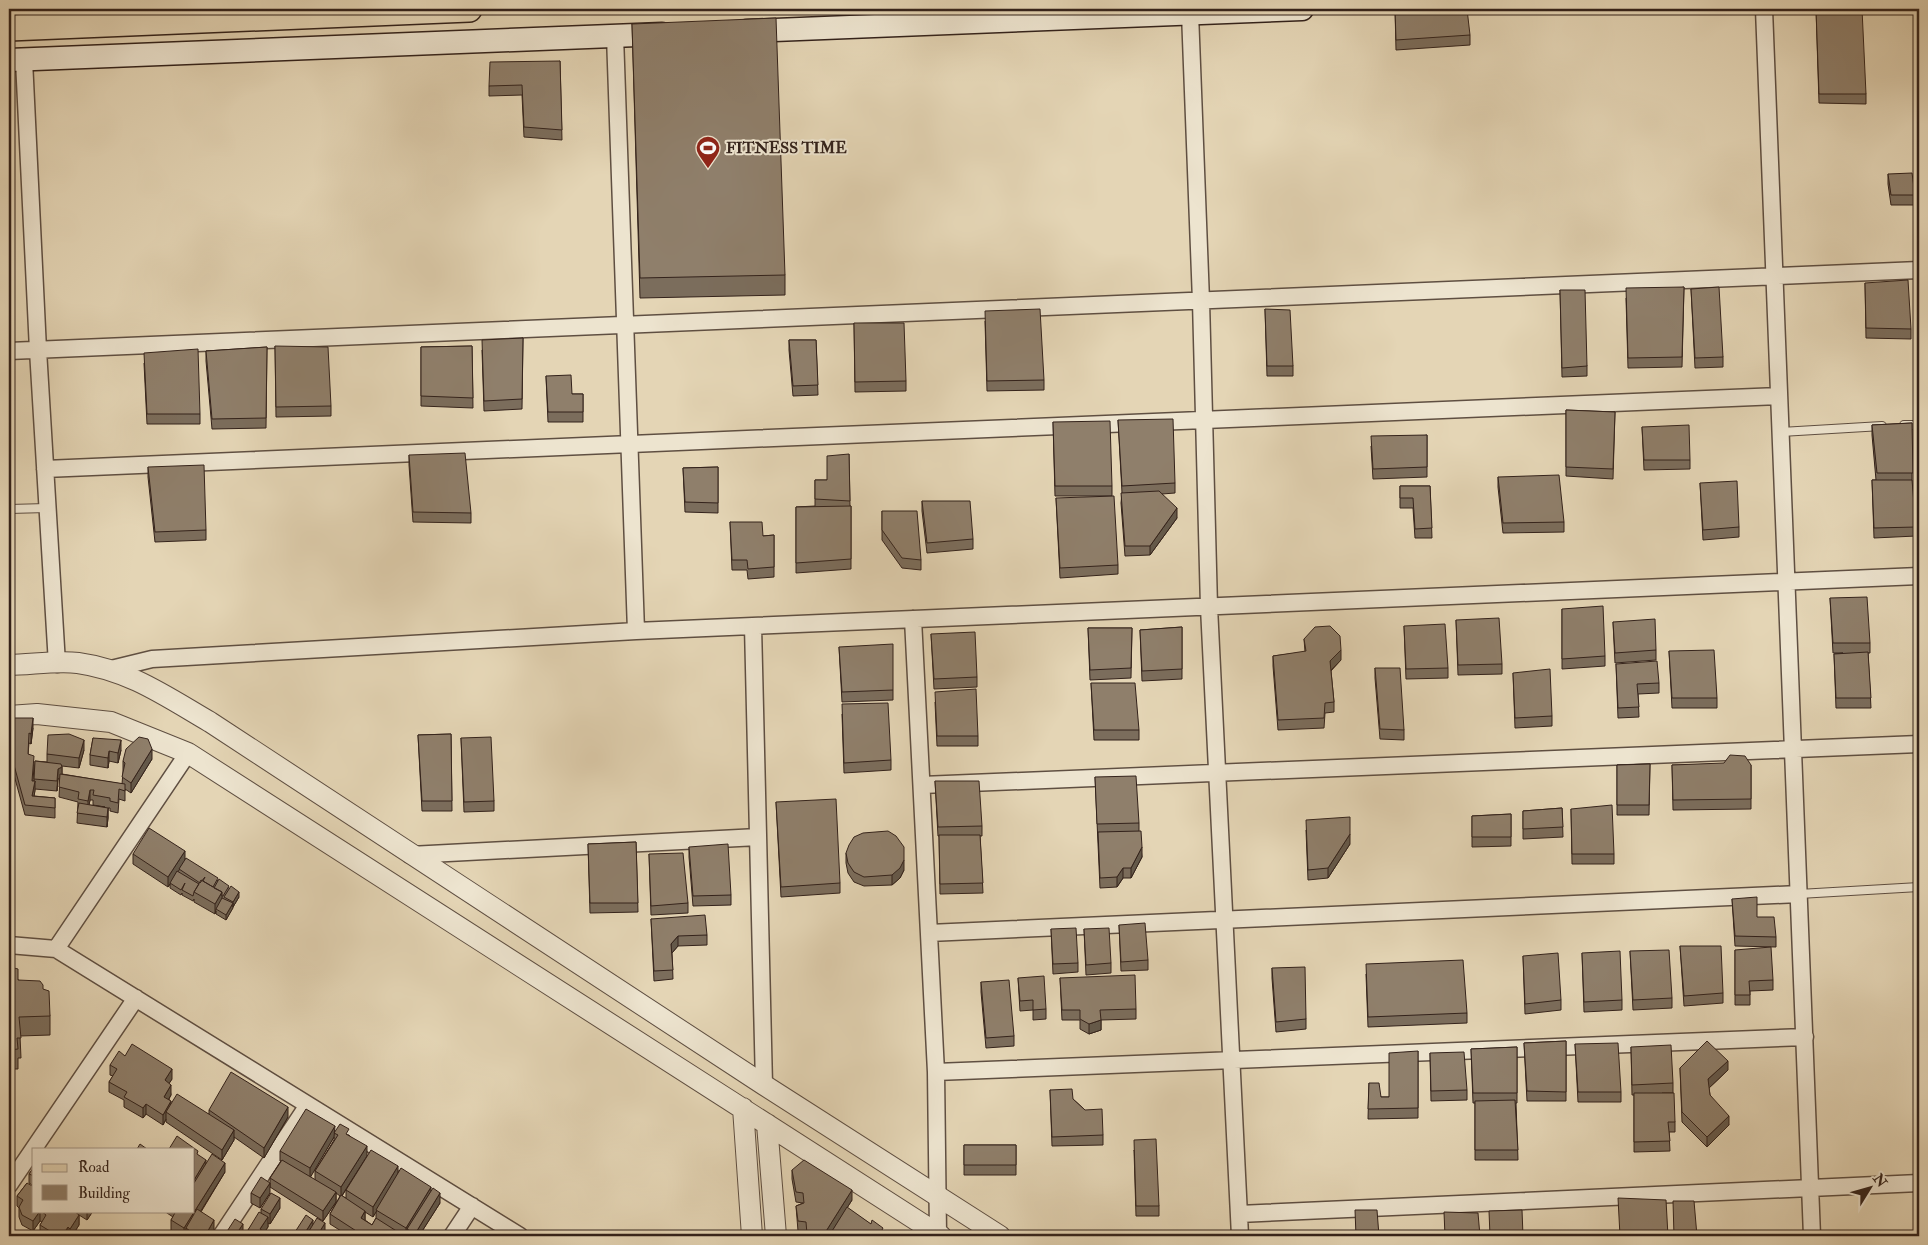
<svg xmlns="http://www.w3.org/2000/svg" width="1928" height="1245" viewBox="0 0 1928 1245" font-family="'IM FELL Double Pica',serif">
<style>
.lines{fill:none;stroke-linecap:round;stroke-linejoin:round}
.service-casing{stroke:#5f4f42;stroke-width:10}
.minor-casing{stroke:#5f4f42;stroke-width:19}
.tertiary-casing{stroke:#5f4f42;stroke-width:22}
.secondary-casing{stroke:#33221b;stroke-width:25}
.primary-casing{stroke:#33221b;stroke-width:28}
.service{stroke:#ede4cf;stroke-width:8}
.minor{stroke:#ede4cf;stroke-width:16}
.tertiary{stroke:#ede4cf;stroke-width:20}
.secondary{stroke:#ede4cf;stroke-width:22}
.primary{stroke:#e4d5b5;stroke-width:25}
.wall{fill:#7b6d5c;stroke:#33221b;fill-rule:evenodd}
.shaded-wall{fill:#64594b;stroke:#33221b}
.building{fill:#8f7f6b;stroke:#33221b}
.labels{text-anchor:middle;dominant-baseline:central;stroke-width:4;stroke-linejoin:round;paint-order:stroke}
.poi-label{font-size:16px;font-weight:bold;fill:#33221b;stroke:#ede4cf;text-anchor:start}
</style>
<rect width="100%" height="100%" fill="#e4d5b5"/>
<filter id="stains"><feTurbulence type="fractalNoise" baseFrequency=".004" numOctaves="4"/><feColorMatrix values="0 0 0 0 .2 0 0 0 0 .09 0 0 0 0 .02 0 0 0 .5 -.17"/></filter>
<radialGradient id="worn" r=".72"><stop offset=".6" stop-color="#630" stop-opacity="0"/><stop offset="1" stop-color="#630" stop-opacity=".3"/></radialGradient>
<g class="lines">
<defs>
<path id="service" d="M1904 425H1919
M1781 432 1882 426
M9 509 47 508
M1799 894 1919 887"/>
<path id="minor" d="M1764 9 1812 1236
M1190 13 1201 301 1209 607 1240 1236
M615 36 636 631
M24 60 38 350 57 664
M9 351 1919 270
M45 469C623 445 1201 418 1779 396
M913 619 936 1072 938 1234
M753 626 764 1085
M111 669 152 659 636 631 1919 576
M922 785 1919 744
M410 855 758 837
M929 933 1799 894
M9 945 56 949 520 1236
M56 949 188 753
M936 1072 1805 1037
M9 1185 136 998
M1239 1214 1919 1183
M221 1236 308 1105
M452 1236 472 1206"/>
<path id="tertiary" d="M9 665C30 665 57 660 78 663 129 670 167 697 210 722L764 1085 1000 1236
M9 716 37 714 111 722 188 753 941 1236
M743 1108 752 1236
M767 1124 776 1236"/>
<path id="secondary" d="M747 31 1302 9
M9 60 662 34"/>
<path id="primary" d="M9 28 469 9"/>
</defs>
<use href="#service" class="service-casing"/>
<use href="#minor" class="minor-casing"/>
<use href="#tertiary" class="tertiary-casing"/>
<use href="#secondary" class="secondary-casing"/>
<use href="#primary" class="primary-casing"/>
<use href="#service" class="service"/>
<use href="#minor" class="minor"/>
<use href="#tertiary" class="tertiary"/>
<use href="#secondary" class="secondary"/>
<use href="#primary" class="primary"/>
</g>
<path class="wall" d="M1395 9 1470 35V45L1396 50Z
M1816 9 1866 94V104L1819 103Z
M632 24 785 275V295L640 298Z
M560 61 562 140 524 137 522 95 489 96V86Z
M1888 174 1915 195V205H1891L1888 184Z
M1865 283 1911 329V339L1866 338Z
M1684 287 1682 367 1628 368 1626 298Z
M1691 289 1723 357V367L1695 368Z
M1560 290 1587 366V376L1562 377Z
M1265 309 1293 366V376H1267Z
M985 321 1044 380V390L987 391Z
M854 323 906 381V391L855 392Z
M523 338 522 409 484 411 482 350Z
M789 340H816L818 395 793 396 789 350Z
M275 346 331 406V416L276 417Z
M472 346 473 408 421 406V347Z
M267 347 266 428 212 429 206 361V351Z
M144 363 200 414V424H147Z
M546 376 572 394H583V422H548Z
M1566 410 1615 412 1613 479 1566 476Z
M1118 420 1175 483V493L1162 494 1177 518 1150 555 1125 556 1121 503 1122 493Z
M1053 422 1112 486V496H1055Z
M1912 423V483L1916 527V536L1874 538 1872 480H1876L1872 435V425Z
M1642 427 1690 460V469L1644 470Z
M1427 435V477L1373 479 1371 446Z
M849 454 850 506H851V569L796 573V507L815 506V480H827Z
M409 455 471 513V523L413 522 409 465Z
M148 467 206 530V540L155 542 148 477Z
M718 467V513L685 512 683 468Z
M1498 477 1564 522V532L1503 533 1498 487Z
M1700 483 1739 527V537L1703 540Z
M1400 486H1430L1432 538H1415L1413 508H1400Z
M1056 498 1118 565V574L1060 578Z
M922 501 973 539V549L927 553 922 511Z
M882 511 921 560V570L902 568 882 540Z
M730 522 763 536 774 535V577L748 579 747 570H732Z
M1830 598 1870 643V653H1868L1871 708H1836L1834 654 1843 653H1833Z
M1562 609 1605 656V666L1562 669Z
M1456 620 1502 664V674L1458 675Z
M1613 622 1656 650V660L1615 663Z
M1404 626 1448 668V678L1406 679Z
M1182 627V679L1142 681 1140 630Z
M1088 628H1132L1131 678 1090 680Z
M931 634 977 677V687L934 689Z
M1304 639 1341 660 1331 671 1334 702V712L1325 713 1324 728 1278 730 1273 666V656L1305 652Z
M839 647 893 690V700L842 702Z
M1669 651 1717 698V708H1672Z
M1616 664 1659 683V693L1638 694 1639 717 1618 718Z
M1375 668 1404 730V740L1380 739 1375 678Z
M1513 673 1552 716V726L1515 728Z
M1091 683 1139 730V740H1094Z
M935 702 978 736V746H937Z
M842 714 891 760V770L844 773Z
M9 718 33 728 31 744 29 743 28 755 34 766 33 781H34L35 761 47 762V754L84 750 79 768 62 766V774L122 784 123 772V761L152 759 131 793 125 789V801L119 799 118 813 110 811V808H108V818L107 827 77 823 78 802 59 797 60 778 58 779 57 791 35 789 34 796 55 798V818L25 815 9 757ZM90 800H93V805L105 807 89 805Z
M451 734 452 811H422L418 735Z
M93 738 121 750 118 763 109 761 108 768 90 765V755Z
M461 738 494 801V811L464 812Z
M1650 764 1649 815H1617V765Z
M1672 765H1751V809L1673 810Z
M1095 777 1139 823V831L1142 857 1131 878H1123L1117 887 1100 888Z
M935 781 982 826V836H980L983 893 940 894 939 836H938Z
M776 802 840 883V893L781 897Z
M1562 808 1563 837 1523 839V811Z
M1571 809 1614 854V864H1572Z
M1511 814V846L1472 847V816Z
M1306 830 1350 844 1328 878 1308 880Z
M636 842 638 912 590 913 588 844Z
M689 847 731 895V905L693 906 689 857Z
M846 853 904 870 900 878 892 885 864 886 854 882 848 873 846 863Z
M133 854 185 859 229 888 239 897 233 907 226 920 216 914V911L215 914 194 902V899L193 901 182 895V893L181 895 170 888V884L168 887 133 864Z
M649 854 688 903V913L651 915Z
M1732 899 1757 917 1776 937V947L1735 946Z
M651 919 707 935V945L678 946 672 953 673 979 654 981Z
M1119 925 1148 960V970L1121 971Z
M1051 929 1078 963V972L1053 974Z
M1084 929 1111 963V973L1086 975Z
M1680 946 1723 993V1003L1684 1006Z
M1735 950 1773 980V990L1750 991V1005H1735Z
M1630 951 1672 998V1008L1633 1010Z
M1582 953 1622 1000V1010L1584 1012Z
M1523 956 1561 1000V1010L1525 1014Z
M9 957 18 980 43 989 50 1016V1035L20 1036 21 1058H18V1069H9Z
M1272 968 1306 1019V1029L1276 1032 1272 978Z
M1366 974 1467 1013V1023L1368 1027Z
M1018 978 1046 1009V1019L1033 1020V1010L1020 1011Z
M1060 978 1136 1009V1019L1101 1020V1030L1089 1034 1080 1029V1020H1062Z
M981 982 1014 1036V1046L986 1048 981 992Z
M1566 1041V1101H1527L1524 1043Z
M1575 1044 1621 1092V1102H1578Z
M1517 1047V1103H1516L1518 1160H1475V1103H1473L1471 1049Z
M1631 1047 1673 1083V1093H1662L1675 1122V1132H1669L1670 1151 1634 1152V1095H1632Z
M1418 1051V1118L1368 1119 1369 1083 1381 1097H1389Z
M1430 1053 1467 1090V1100L1431 1101Z
M125 1056 172 1079 169 1083 171 1095 169 1099 171 1104 209 1114V1110L288 1117 264 1158 234 1137V1140L222 1160 166 1122V1119L163 1125 146 1114 143 1118 124 1107V1100L109 1092V1082L113 1076 110 1075V1065Z
M1680 1068 1728 1070 1709 1088 1710 1095 1729 1125 1707 1147 1682 1122Z
M1050 1090 1073 1099 1085 1110 1103 1135V1145L1052 1146Z
M335 1133 349 1135 367 1156 342 1196 346 1198V1190L398 1173 431 1192 440 1203 419 1236H401V1235L398 1233V1236H349L330 1224V1214L340 1196 336 1193V1202L323 1221 270 1187V1178L281 1161H280V1151ZM334 1137V1140L315 1171V1180L310 1177ZM376 1211V1218L372 1225 365 1220V1212L373 1217Z
M964 1145H1016V1175H964Z
M1134 1150 1159 1206V1216H1136Z
M198 1155 206 1163 225 1172 201 1212 214 1230 211 1236H186V1235L185 1236H182L171 1230V1220L173 1217 164 1211H194Z
M34 1167V1186L29 1183V1174Z
M792 1170 852 1200 847 1208 888 1236H807L806 1232 798 1231 796 1206 803 1203 796 1202 792 1179Z
M27 1183 34 1211H93L87 1220 79 1215V1225L72 1236H42L40 1235V1225L42 1222 40 1221 33 1231 22 1225 19 1217V1208L17 1206V1196Z
M251 1193H270L260 1208 251 1203Z
M280 1208 270 1224 268 1223V1227L264 1232 271 1236H248V1230L261 1213V1209Z"/>
<path class="shaded-wall" d="M1177 508V518L1150 555V546Z
M1341 650V660L1330 671V661Z
M33 718V728L31 744V734Z
M84 740V750L79 768V758Z
M121 740V750L118 763V753Z
M152 749V759L131 793V783Z
M109 751V761L108 768V758Z
M62 767V777L58 779 57 791 58 769Z
M35 781V791L32 806V796Z
M90 790V800L88 811V801Z
M108 808V818L107 827V817Z
M1350 834V844L1328 878V868Z
M1142 847V857L1131 878V868Z
M185 851V861L168 887V877Z
M904 860V870L900 878 892 885V875Z
M1123 868V878L1117 887V877Z
M222 892V902L216 909 215 914V904Z
M239 892V897L233 907V902Z
M233 903V908L226 920V915Z
M678 936V946L671 954V944Z
M1101 1020V1030L1089 1034V1024Z
M1728 1061V1070L1708 1089V1079Z
M172 1069V1079L165 1090V1080Z
M171 1085V1095L164 1107V1097Z
M171 1101V1111L166 1112V1119L163 1125V1115Z
M146 1104V1114L143 1118V1108Z
M288 1107V1117L264 1158V1148Z
M1729 1116V1125L1707 1147V1137Z
M335 1126 334 1137 310 1178V1168Z
M234 1130V1140L222 1160V1150Z
M367 1146V1156L341 1197V1187Z
M206 1160V1170L194 1190V1180Z
M225 1163V1172L189 1230 186 1228V1235L184 1236V1228Z
M398 1166V1176L373 1217V1207Z
M270 1183V1193L260 1208V1198Z
M431 1187V1197L407 1229V1236H406V1228Z
M852 1190V1200L829 1236H823Z
M336 1192V1202L323 1221V1211Z
M440 1193V1203L419 1236H415V1234Z
M280 1198V1208L270 1224V1214Z
M40 1211V1221L33 1231V1221Z
M87 1211H93L87 1220Z
M365 1211V1221L361 1218Z
M79 1215V1225L72 1236H70V1229Z
M268 1217V1227L262 1236 260 1229Z
M214 1220V1230L211 1236H205Z
M313 1220V1230L309 1236H303Z
M325 1223V1233L323 1236H317Z
M243 1224V1234L241 1236H235Z
M68 1227V1236H62Z"/>
<path class="building" d="M1395 9H1467L1470 35 1396 40Z
M1816 9H1862L1866 94H1819Z
M776 18 785 275 640 278 632 24Z
M560 61 562 130 524 127 522 85 489 86 490 62Z
M1912 173 1915 195H1891L1888 174Z
M1908 280 1911 329 1866 328 1865 283Z
M1684 287 1682 357 1628 358 1626 288Z
M1719 287 1723 357 1695 358 1691 289Z
M1560 290H1585L1587 366 1562 368Z
M1040 309 1044 380 987 381 985 311Z
M1265 309 1290 310 1293 366H1267Z
M854 323H904L906 381 855 382Z
M523 338 522 399 484 401 482 340Z
M789 340H816L818 385 793 386Z
M275 346 328 347 331 406 276 407Z
M472 346 473 398 421 396V347Z
M267 347 266 418 212 419 206 351Z
M198 349 200 414H147L144 353Z
M571 375 572 394H583V412H548L546 376Z
M1566 410 1615 412 1613 469 1566 467Z
M1173 419 1175 483 1122 486 1118 420Z
M1110 421 1112 486H1055L1053 422Z
M1912 423 1913 473H1877L1872 425Z
M1689 425 1690 460H1644L1642 427Z
M1427 435V467L1373 469 1371 436Z
M465 453 471 513 413 512 409 455Z
M849 454 850 501 815 499V480H827V456Z
M204 465 206 530 155 532 148 467Z
M718 467V503L685 502 683 468Z
M1559 475 1564 522 1503 523 1498 477Z
M1872 480H1912L1916 527 1874 528Z
M1737 481 1739 527 1703 530 1700 483Z
M1400 486H1430L1432 528 1415 529 1413 498H1400Z
M1159 491 1177 508 1150 546H1125L1121 493Z
M1114 496 1118 565 1060 568 1056 498Z
M922 501H970L973 539 927 543Z
M851 506V559L796 563V507Z
M882 511H917L921 560 902 558 882 530Z
M730 522H762L763 536 774 535V567L748 569 747 560H732Z
M1867 597 1870 643H1833L1830 598Z
M1603 606 1605 656 1562 659V609Z
M1499 618 1502 664 1458 665 1456 620Z
M1655 619 1656 650 1615 653 1613 622Z
M1445 624 1448 668 1406 669 1404 626Z
M1330 626 1340 636 1341 650 1330 661 1334 702 1325 703 1324 718 1278 720 1273 656 1306 651 1304 639 1315 627Z
M1182 627V669L1142 671 1140 630Z
M1088 628H1132L1131 668 1090 670Z
M975 632 977 677 934 679 931 634Z
M893 644V690L842 692 839 647Z
M1714 650 1717 698H1672L1669 651Z
M1868 652 1871 698H1836L1834 654Z
M1657 661 1659 683 1637 684 1639 707 1618 708 1616 664Z
M1375 668H1400L1404 730 1380 729Z
M1550 669 1552 716 1515 718 1513 673Z
M1091 683H1135L1139 730H1094Z
M976 689 978 736H937L935 692Z
M888 703 891 760 844 763 842 704Z
M9 718H33L31 734 29 733 28 754 34 756 32 781H35L32 796 55 798V808L25 805 9 747Z
M69 734 84 740 79 758 47 754 48 735Z
M451 734 452 801H422L418 735Z
M139 737 148 739 152 749 131 783 122 777 125 763 123 761 126 749Z
M491 737 494 801 464 802 461 738Z
M93 738 121 740 118 753 109 751 108 758 90 755Z
M1730 755 1745 756 1751 765V799L1673 800 1672 765 1724 763Z
M35 761 61 764 62 767 58 769 57 781 34 779Z
M1650 764 1649 805H1617V765Z
M60 774 125 784V791L119 789 118 803 110 801V798L93 795 94 790H90L88 801 78 799 79 792 59 787Z
M1136 776 1139 823 1097 824 1095 777Z
M935 781H979L982 826 938 827Z
M836 799 840 883 781 887 776 802Z
M79 803 108 808 107 817 77 813Z
M1612 805 1614 854H1572L1571 809Z
M1562 808 1563 827 1523 829V811Z
M1511 814V837H1472V816Z
M1350 817V834L1328 868 1308 870 1306 820Z
M149 828 185 851 168 877 133 854Z
M888 831 896 836 904 847V860L900 868 892 875 864 877 854 872 848 863 846 853 849 845 854 837 863 833Z
M1141 831 1142 847 1131 868H1123L1117 877 1100 878 1098 832Z
M939 835H980L983 883 940 884Z
M636 842 638 903H590L588 844Z
M728 844 731 895 693 896 689 847Z
M683 853 688 903 651 906 649 854Z
M186 858 218 878 213 887 203 881 205 877 200 883 179 869Z
M177 871 199 884 194 892 193 896 182 890 185 883 181 890 170 883Z
M219 879 229 886 223 896H222V892L214 888Z
M201 880 222 892 215 904 194 892Z
M231 886 239 892 233 902 224 897Z
M1757 897V917H1774L1776 937 1735 936 1732 899Z
M222 898 233 903 226 915 216 909Z
M705 915 707 935 678 936 671 944 673 970 654 971 651 919Z
M1145 923 1148 960 1121 962 1119 925Z
M1076 928 1078 963 1053 964 1051 929Z
M1109 928 1111 963 1086 965 1084 929Z
M1680 946H1721L1723 993 1684 996Z
M1771 947 1773 980 1749 981 1750 995H1735V950Z
M1669 950 1672 998 1633 1000 1630 951Z
M1620 951 1622 1000 1584 1002 1582 953Z
M1558 953 1561 1000 1525 1004 1523 956Z
M13 956 14 968 18 969V980L40 981 43 985V989L49 991 50 1016 19 1017 21 1038H17L18 1049 9 1050V957Z
M1463 960 1467 1013 1368 1017 1366 964Z
M1305 967 1306 1019 1276 1022 1272 968Z
M1135 975 1136 1009 1100 1010 1101 1020 1089 1024 1080 1019V1010H1062L1060 978Z
M1044 976 1046 1009 1033 1010V1000L1020 1001 1018 978Z
M1009 980 1014 1036 986 1038 981 982Z
M1566 1041V1092L1527 1091 1524 1043Z
M1707 1041 1728 1061 1708 1079 1710 1095 1729 1116 1707 1137 1682 1112 1680 1068Z
M1618 1043 1621 1092H1578L1575 1044Z
M132 1044 172 1069 165 1080 171 1085 164 1097 171 1101 163 1115 146 1104 143 1108 124 1097 127 1092 109 1082 117 1069 110 1065 119 1051 125 1056Z
M1671 1045 1673 1083 1632 1085 1631 1047Z
M1517 1047V1093H1473L1471 1049Z
M1418 1051V1108L1368 1109 1369 1083H1379L1381 1097H1389V1053Z
M1464 1052 1467 1090 1431 1091 1430 1053Z
M231 1072 288 1107 264 1148 209 1110Z
M1072 1089 1073 1099 1085 1110 1102 1109 1103 1135 1052 1137 1050 1090Z
M1634 1093H1674L1675 1122H1668L1670 1141 1634 1142Z
M177 1094 234 1130 222 1150 166 1112Z
M1515 1100 1518 1150H1475V1101Z
M306 1109 335 1126 310 1168 280 1151Z
M340 1124 349 1129 346 1134 367 1146 341 1187 315 1171 338 1135 334 1133Z
M177 1136 198 1151 197 1154 206 1160 194 1180V1149H169Z
M1156 1139 1159 1206H1136L1134 1140Z
M140 1144 147 1149H137Z
M964 1145H1016V1165H964Z
M371 1150 398 1166 373 1207 346 1190Z
M212 1154 225 1163 184 1228 171 1220 176 1211H194V1183Z
M282 1160 336 1192 323 1211 270 1178Z
M804 1160 852 1190 823 1236H810L807 1234 806 1222 798 1221 796 1206 804 1203 803 1193 796 1192 792 1170Z
M34 1167V1176L29 1174Z
M401 1168 431 1187 406 1228 376 1210Z
M261 1177 270 1183 260 1198 251 1193Z
M27 1183 34 1187V1211H40L33 1221 22 1215 19 1207 23 1200 17 1196Z
M433 1188 440 1193 415 1234 407 1229Z
M271 1193 280 1198 270 1214 261 1209Z
M341 1195 365 1211 361 1218 372 1225 376 1218 398 1232 395 1236H364L330 1214Z
M1618 1198 1666 1200 1668 1236H1620Z
M1673 1201H1694L1697 1236H1674Z
M847 1207 871 1224 872 1220 883 1228 881 1232 888 1236H829Z
M197 1209 214 1220 205 1236H197L186 1228Z
M1355 1210H1377L1379 1236H1356Z
M1522 1210 1523 1236H1490L1489 1211Z
M41 1211H74L79 1215 70 1229 68 1227 62 1236H58L40 1225 46 1215Z
M259 1212 268 1217 260 1229 271 1236H259L248 1230Z
M1444 1212 1478 1213 1480 1236H1445Z
M306 1215 313 1220 303 1236H302L295 1232Z
M317 1218 325 1223 317 1236H306Z
M235 1219 243 1224 235 1236H224Z
M294 1233 299 1236H292Z"/>
<defs>
<symbol id="stadium-pin" viewBox="-11 -11 22 30"><path d="M0 17L-7.5 6A9.5 9.5 0 1 1 7.5 6Z" fill="#8f2418" stroke="#ede4cf"/><path d="M0-5a6.5 5 0 1 0 0 10a6.5 5 0 1 0 0-10ZM-3.5-1.8h7v3.6h-7Z" fill="#fff"/></symbol>
</defs>
<g fill-rule="evenodd">
<use href="#stadium-pin" x="694" y="134" width="28" height="38"/>
</g>
<g class="labels">
<g class="poi-label">
<text x="726" y="148">FITNESS TIME</text>
</g>
</g>
<rect width="1928" height="1245" fill="none" stroke="#e4d5b5" stroke-width="30"/>
<rect x="10" y="10" width="1908" height="1225" fill="none" stroke="#33221b" stroke-width="2.5"/>
<rect x="15" y="15" width="1898" height="1215" fill="none" stroke="#33221b"/>
<rect x="32" y="1148" width="162" height="65" fill="#ede4cf" stroke="#a39687"/>
<rect x="42" y="1164" width="25" height="8" fill="#e4d5b5" stroke="#a39687"/>
<text x="78" y="1172" font-size="15" fill="#33221b">Road</text>
<rect x="42" y="1185" width="25" height="15" fill="#8f7f6b" stroke="#a39687"/>
<text x="78" y="1198" font-size="15" fill="#33221b">Building</text>
<g transform="translate(1870 1188) rotate(53)" stroke="#ede4cf" stroke-width="4" paint-order="stroke">
<path d="M0-4L9 19L0 12L-9 19Z" fill="#33221b"/>
<text y="-8" font-size="14" font-weight="bold" text-anchor="middle" fill="#33221b">N</text>
</g>
<rect width="100%" height="100%" filter="url(#stains)"/>
<rect width="100%" height="100%" fill="url(#worn)"/>
</svg>
